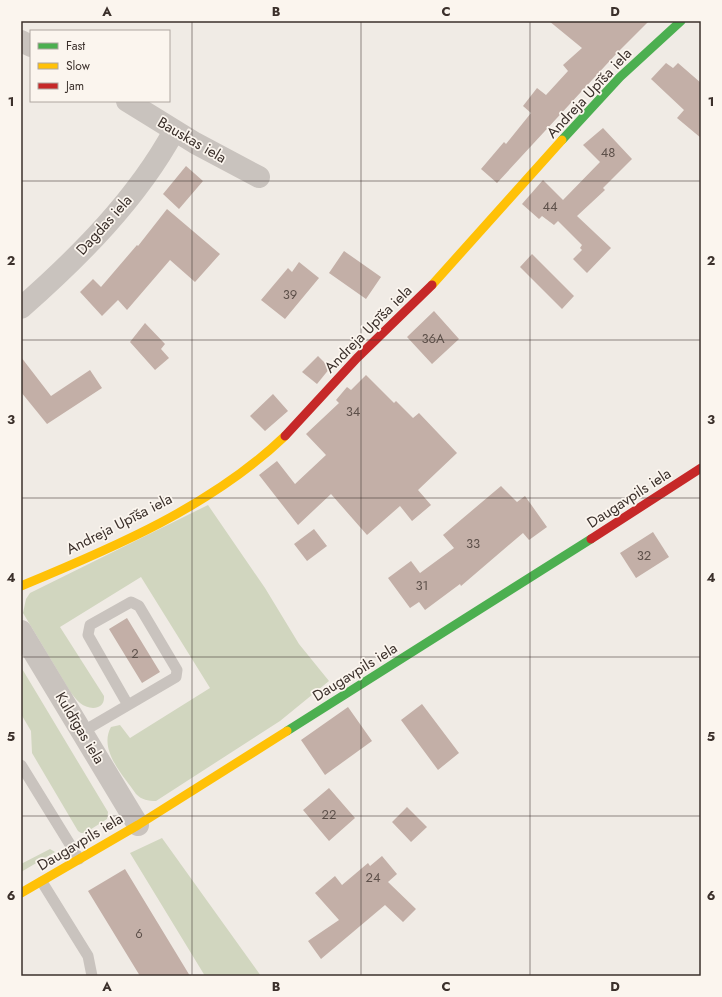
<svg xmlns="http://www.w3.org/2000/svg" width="722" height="997" viewBox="0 0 722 997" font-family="Jost,sans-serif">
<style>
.green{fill:#d1d6bf}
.building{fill:#c3afa7}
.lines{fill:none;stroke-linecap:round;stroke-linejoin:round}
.lane{stroke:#c9c3be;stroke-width:11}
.street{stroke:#c9c3be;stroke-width:22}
.fast{stroke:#4caf50;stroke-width:9}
.slow{stroke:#ffc107;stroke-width:9}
.jam{stroke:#c62828;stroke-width:9}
.grid{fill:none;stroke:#3b302b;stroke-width:1;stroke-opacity:0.55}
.labels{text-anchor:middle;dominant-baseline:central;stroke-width:3.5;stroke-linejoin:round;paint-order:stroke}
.number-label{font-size:13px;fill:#5d504a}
.street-label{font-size:15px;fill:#3b302b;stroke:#fbf5ee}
.neatline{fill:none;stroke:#3b302b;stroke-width:1.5}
.grid-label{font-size:13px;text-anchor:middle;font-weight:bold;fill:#3b302b}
</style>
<rect width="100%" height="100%" fill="#f0ebe5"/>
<path class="green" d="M208 505 265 588 299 644 329 681 280 721 156 801C148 801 142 800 136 794 124 776 98 750 111 727L120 725 130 738 210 688 141 577 60 627 104 696C105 711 88 710 80 703 76 700 74 696 71 693L23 613 26 599 30 593Z
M21 667 108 812 107 819 85 833H81L78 831 32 753 31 731 21 714Z
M162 838 261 976H205L130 853Z
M50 849 55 852 21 872V864Z"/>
<path class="building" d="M549 21H649L617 53 497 183 481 169 504 142 506 144 531 113 523 106 537 88 546 95 568 71 563 65 582 48Z
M666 63 673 68 678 63 701 83V138L677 118 684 110 651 79Z
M603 128 632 159 603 188 605 190 577 216 611 248 587 273 573 259 582 250 580 248 582 245 558 221 554 225 542 216 539 219 522 204 543 180 563 200 600 162 583 145Z
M186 166 203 181 179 209 163 194Z
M167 209 220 254 195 282 170 260 127 310 118 300 102 316 80 292 93 279 101 287 137 245 138 246Z
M344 251 381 277 366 299 329 273Z
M532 254 574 296 562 309 520 267Z
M299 262 319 278 285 319 261 300 288 268 292 272Z
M434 311 459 339 432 364 407 337Z
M145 323 165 344 161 349 169 358 155 370 130 342Z
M318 356 330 368 317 384 302 372Z
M21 357 51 396 90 370 102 388 47 424 21 392Z
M366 375 394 403 396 401 413 418 419 413 457 453 418 490 431 505 412 521 400 506 367 535 331 494 298 525 259 475 277 461 295 484 326 455 306 434 339 403 336 400 347 387 351 390Z
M273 394 288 411 265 431 250 416Z
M501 486 517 502 525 496 547 527 529 540 523 533 461 586 460 584 425 610 419 602 410 608 388 578 411 561 420 573 454 548 443 535Z
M314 529 327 546 307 561 294 544Z
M653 532 669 557 636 578 620 553Z
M127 618 160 672 142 683 109 629Z
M422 704 459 753 438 770 401 720Z
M348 707 372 741 325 775 301 740Z
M329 788 355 818 329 841 303 810Z
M407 807 427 827 411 842 392 822Z
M382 856 397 874 388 882 416 909 403 922 385 905 321 959 308 941 339 920 315 893 335 876 342 885 368 863 370 866Z
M125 869 190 976H140L88 891Z"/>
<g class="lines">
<path class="lane" d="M82 732 176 677 177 670 139 606 131 602 90 625 88 635 128 705
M21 765 79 859
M42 882 88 956 92 976"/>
<path class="street" d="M21 41 31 46
M127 101 195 143 259 177
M21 308C79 257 137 199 174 131
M21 631 138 825"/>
<path class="fast" d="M562 140 620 77 681 21
M287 731 591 539"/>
<path class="slow" d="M432 285 562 140
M21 586C113 548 212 506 285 436
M21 893 138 825 287 731"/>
<path class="jam" d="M285 436 357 358 432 285
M591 539 701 468"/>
</g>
<path class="grid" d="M192 21V976M361 21V976M530 21V976M21 181H701M21 340H701M21 498H701M21 657H701M21 816H701"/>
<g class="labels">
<g class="number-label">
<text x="608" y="152">48</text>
<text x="550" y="206">44</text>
<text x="290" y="294">39</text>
<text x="433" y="338">36A</text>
<text x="353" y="411">34</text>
<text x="473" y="543">33</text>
<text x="644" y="555">32</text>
<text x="422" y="585">31</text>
<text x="135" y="653">2</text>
<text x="329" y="814">22</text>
<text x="373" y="877">24</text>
<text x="139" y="933">6</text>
</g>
<g class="street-label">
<text transform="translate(589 93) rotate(-47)">Andreja Upīša iela</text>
<text transform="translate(192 140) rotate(30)">Bauskas iela</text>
<text transform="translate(104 225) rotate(-48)">Dagdas iela</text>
<text transform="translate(368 329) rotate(-45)">Andreja Upīša iela</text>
<text transform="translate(629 498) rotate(-33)">Daugavpils iela</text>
<text transform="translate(119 524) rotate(-27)">Andreja Upīša iela</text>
<text transform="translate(355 672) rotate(-32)">Daugavpils iela</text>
<text transform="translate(80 728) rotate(59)">Kuldīgas iela</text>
<text transform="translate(80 842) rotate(-31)">Daugavpils iela</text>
</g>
</g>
<rect width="722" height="997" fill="none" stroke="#fbf5ee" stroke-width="44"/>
<rect x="30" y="30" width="140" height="72" fill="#fbf5ee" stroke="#aea6a0"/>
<rect x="38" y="43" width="20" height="6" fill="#4caf50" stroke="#aea6a0"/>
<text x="66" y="50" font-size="12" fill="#3b302b">Fast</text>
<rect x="38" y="63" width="20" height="6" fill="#ffc107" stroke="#aea6a0"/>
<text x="66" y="70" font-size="12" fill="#3b302b">Slow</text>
<rect x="38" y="83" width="20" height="6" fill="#c62828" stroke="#aea6a0"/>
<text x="66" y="90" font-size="12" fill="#3b302b">Jam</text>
<rect x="22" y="22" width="678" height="953" class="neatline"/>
<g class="grid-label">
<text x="107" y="16">A</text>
<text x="276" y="16">B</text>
<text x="446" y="16">C</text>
<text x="615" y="16">D</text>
<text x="11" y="106">1</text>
<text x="711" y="106">1</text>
<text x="11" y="265">2</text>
<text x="711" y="265">2</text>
<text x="11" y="424">3</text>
<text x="711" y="424">3</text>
<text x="11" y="582">4</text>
<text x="711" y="582">4</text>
<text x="11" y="741">5</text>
<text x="711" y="741">5</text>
<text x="11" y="900">6</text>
<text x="711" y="900">6</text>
<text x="107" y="991">A</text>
<text x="276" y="991">B</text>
<text x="446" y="991">C</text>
<text x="615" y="991">D</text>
</g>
</svg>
